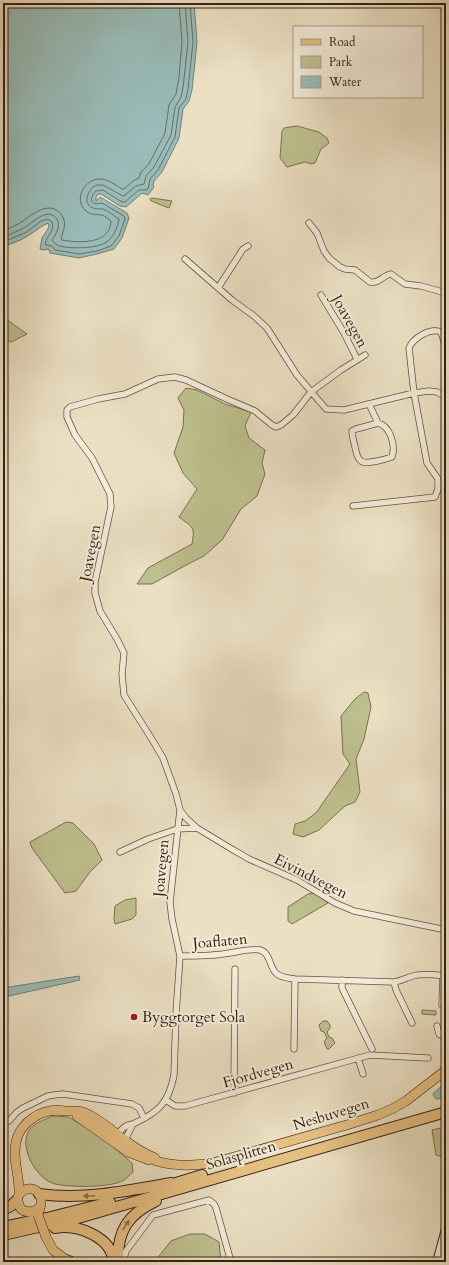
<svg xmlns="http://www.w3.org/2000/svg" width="449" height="1265" viewBox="0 0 449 1265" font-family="Cardo,serif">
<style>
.green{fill:#bec08f;stroke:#7a7052}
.water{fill:#99bcb8;stroke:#717e77}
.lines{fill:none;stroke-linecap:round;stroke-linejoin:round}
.shore{stroke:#686e67;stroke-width:1}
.street-casing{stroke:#635141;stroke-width:7}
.secondary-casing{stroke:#362116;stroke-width:10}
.primary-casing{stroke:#362116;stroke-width:10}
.highway-casing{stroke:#362116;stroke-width:12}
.street{stroke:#f2ebd8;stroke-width:5.5}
.secondary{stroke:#f2ebd8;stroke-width:8}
.primary{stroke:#e6c082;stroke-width:9}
.highway{stroke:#e6c082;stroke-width:10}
.primary-bridge-casing{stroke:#362116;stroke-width:10;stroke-linecap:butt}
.primary-bridge{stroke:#e6c082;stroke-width:9}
.oneway{fill:#8e704c}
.poi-dot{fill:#8f2418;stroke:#f2ebd8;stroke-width:1.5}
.labels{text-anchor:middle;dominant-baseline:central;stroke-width:4;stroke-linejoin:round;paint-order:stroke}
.street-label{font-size:15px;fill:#362116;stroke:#f2ebd8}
.poi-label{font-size:15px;fill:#362116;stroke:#f2ebd8;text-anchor:start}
</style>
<rect width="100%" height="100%" fill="#ebe0c3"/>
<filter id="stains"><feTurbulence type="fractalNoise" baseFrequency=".005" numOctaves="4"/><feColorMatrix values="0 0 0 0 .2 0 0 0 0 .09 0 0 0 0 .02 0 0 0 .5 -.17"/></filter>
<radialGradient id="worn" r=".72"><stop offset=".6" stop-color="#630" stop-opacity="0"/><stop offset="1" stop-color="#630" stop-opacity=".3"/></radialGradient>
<path class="green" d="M297 126 319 132 327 138 329 143 321 149 315 163 311 164 305 162 287 167 280 158 282 131 284 128Z
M152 198 172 201 169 208 156 203 150 200V199Z
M3 317 27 334 11 342 3 339Z
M186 388 197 390 225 404 251 412 245 426 249 438 265 450 262 463 265 474 257 496 241 509 222 540 204 556 188 564 152 584H137L148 568 192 544C195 526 193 528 179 517L197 489 183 473 174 453 183 427 184 410 178 398Z
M364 692 368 693 371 707 364 739 356 759 360 792 355 802 345 806 319 830 303 837 293 834 295 824 305 821 316 813 350 764 343 754 341 716 355 699Z
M66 822 73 823 94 844 102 860 90 872 76 891 65 893 32 848 30 842Z
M316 893 328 903 292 924 288 921V907L308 894Z
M136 898V915L132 919 115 924 114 919 115 906 125 900Z
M422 1010 436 1011V1015L422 1014Z
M323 1021H327L330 1025V1028L327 1032 329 1037 332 1038 335 1043 329 1049H327L324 1042 327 1038 324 1032 321 1031 319 1025Z
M53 1116 69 1117 104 1139 132 1163 133 1172C130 1174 128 1178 124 1180 113 1188 65 1188 52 1183 36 1177 20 1149 28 1132 33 1123 44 1120 53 1116Z
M446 1127V1158L436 1155 432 1130Z
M190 1234H205L219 1242 221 1261 220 1262H156L159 1256 171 1241Z"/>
<path class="water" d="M3 3H194L197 42 192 90 189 101 183 109 179 138 162 172 154 181 153 185 154 187 148 195 142 193 126 207 120 206 101 194H98L96 197V201L100 197 127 213 129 218 122 238 114 249 97 254 79 258 50 253 49 249 44 250 40 249 42 238 49 227 48 223C41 226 36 231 29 235 22 240 12 244 3 246Z
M79 976 80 980 9 996H3V988Z
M446 1082V1096L438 1099 435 1098 433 1094Z"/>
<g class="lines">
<path class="shore" d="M3 231C10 228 17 225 23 221 33 214 49 200 61 214 67 222 64 230 61 238L62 240C79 243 110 245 111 221 109 219 104 215 101 215 95 214 91 215 86 211 72 199 86 177 102 179 109 180 116 185 122 189H124L133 181 139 178 141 172 149 164 165 133 169 105 176 94 179 77 182 42 179 3
M3 237C10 235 17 231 24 228 32 223 48 206 57 219 61 226 56 234 52 240 54 242 56 245 59 246 71 249 99 249 108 241 114 236 118 226 119 219 114 216 108 210 102 209 99 208 96 210 93 208 83 204 87 193 93 187L97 185H103L123 196H124L136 186 144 184 146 176 154 167 171 135 175 107 181 97 183 88 188 42 185 3
M3 242 27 232 41 221 48 219 52 222C55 231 47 235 45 244L47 245 52 246 55 250 79 254 97 251 111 246 119 236 125 219 124 216 102 203C91 206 88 199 96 191L103 190 122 202H125L139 190H146L148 189 150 179 158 170 175 137 179 108 186 99 188 89 193 42 190 3"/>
<defs>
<path id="street" d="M309 223 317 233 324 251 329 258 340 267 345 269 355 270 370 282C379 284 383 275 391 274L405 284 421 286 446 293
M185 259 232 300 254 316 267 328 297 375 326 409 344 410 414 393 429 391 437 392 446 397
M218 288 243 249 248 246
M321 295 344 333 357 359
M369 404 378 423
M378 423C390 426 396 445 392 457 386 459 366 465 361 461 357 459 356 451 355 447 354 442 352 437 352 431L356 429Z
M353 506 435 497 438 489V479L427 463 414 393 409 348C413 338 431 327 441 332L446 348
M180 810 186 818 197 828 230 848 249 859 297 880 335 903 354 911 446 930
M120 852 148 839 177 829 197 828
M180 956C194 956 209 956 223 954 234 953 250 948 260 950 271 953 269 968 277 974 282 978 289 978 295 979L394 982C401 981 406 978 413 976 423 973 436 975 446 976
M443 976 442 1005 446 1004
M342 980V988L372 1049
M394 982 396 990 412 1023
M437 1026 439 1034 441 1035 446 1034
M294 1049 295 979
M358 1058 363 1074
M234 1093 235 969
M166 1100 175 1106H185L370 1055 428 1058
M9 1121 17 1112 23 1108 48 1096 54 1095 63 1094 132 1104 139 1108 144 1118
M116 1136 117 1134C120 1131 123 1128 126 1126 129 1124 132 1125 135 1123 159 1112 169 1102 174 1075L176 1014 180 956 172 919 170 902 180 810 176 794 163 758 153 741 124 695 122 674 124 653 117 639 100 611 95 593V582L111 507 110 494 92 458 75 435 67 417V410L70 407 98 399 125 394 158 379 175 377 186 380 227 399 255 411 272 425 276 427 281 425 293 415 311 392 341 370 365 355
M123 1141 125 1140 133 1124
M123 1262 126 1251 153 1215 209 1200 214 1204 216 1208 231 1262"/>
<path id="secondary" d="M437 1262 446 1229"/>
<path id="primary" d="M77 1116 128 1152 149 1160
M19 1194C20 1176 12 1160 16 1142 18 1132 25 1123 33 1118 43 1111 53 1109 65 1111 69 1111 73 1111 77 1111 90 1111 115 1133 126 1141 135 1148 145 1154 155 1158L156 1161C181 1168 203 1166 227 1159L350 1124 378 1115 392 1109 406 1101 446 1070
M38 1215C39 1210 42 1204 41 1200 40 1181 8 1188 21 1209 27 1213 33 1213 39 1208
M46 1237 53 1250 69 1262"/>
<path id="highway" d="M166 1186 202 1175
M39 1194C84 1200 127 1191 171 1183
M3 1210 11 1206 17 1200
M3 1227 47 1218 110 1202
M55 1228C77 1224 111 1236 114 1262
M3 1235 78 1218 446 1112
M66 1260 71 1262
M118 1262C117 1231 128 1214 156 1201"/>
</defs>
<use href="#street" class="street-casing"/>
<use href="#secondary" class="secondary-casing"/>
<use href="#primary" class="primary-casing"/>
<use href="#highway" class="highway-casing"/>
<use href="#street" class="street"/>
<use href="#secondary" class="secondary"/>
<use href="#primary" class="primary"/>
<use href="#highway" class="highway"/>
<defs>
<path id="primary-bridge" d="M38 1215 46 1237"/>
</defs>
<use href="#primary-bridge" class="primary-bridge-casing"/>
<use href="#primary-bridge" class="primary-bridge"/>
</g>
<defs><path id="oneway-solid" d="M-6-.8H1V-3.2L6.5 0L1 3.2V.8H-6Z"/></defs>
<g class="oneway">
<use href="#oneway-solid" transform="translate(89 1196) rotate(177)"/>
<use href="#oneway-solid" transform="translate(126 1225) rotate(-58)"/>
</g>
<circle class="poi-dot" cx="134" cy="1017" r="4"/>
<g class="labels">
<g class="street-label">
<text transform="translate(350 321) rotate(61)">Joavegen</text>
<text transform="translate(90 553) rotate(-79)">Joavegen</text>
<text transform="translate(161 868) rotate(-85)">Joavegen</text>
<text transform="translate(311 876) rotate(27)">Eivindvegen</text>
<text transform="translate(220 941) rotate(-5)">Joaflaten</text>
<text transform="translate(258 1073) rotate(-16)">Fjordvegen</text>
<text transform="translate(331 1114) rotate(-17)">Nesbuvegen</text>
<text transform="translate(241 1155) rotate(-16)">Solasplitten</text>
</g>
<g class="poi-label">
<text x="142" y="1017">Byggtorget Sola</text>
</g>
</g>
<rect width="449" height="1265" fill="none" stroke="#ebe0c3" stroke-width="16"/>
<rect x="4" y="4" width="441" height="1257" fill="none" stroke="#362116" stroke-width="2"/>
<rect x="8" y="8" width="433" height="1249" fill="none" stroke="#362116"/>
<rect x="293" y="26" width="130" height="72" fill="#f2ebd8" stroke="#a79a8a"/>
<rect x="301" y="39" width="20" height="6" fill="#e6c082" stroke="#a79a8a"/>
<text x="329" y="46" font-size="12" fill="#362116">Road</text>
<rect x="301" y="56" width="20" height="12" fill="#bec08f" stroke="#a79a8a"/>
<text x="329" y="66" font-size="12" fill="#362116">Park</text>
<rect x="301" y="76" width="20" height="12" fill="#99bcb8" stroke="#a79a8a"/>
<text x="329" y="86" font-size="12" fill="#362116">Water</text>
<rect width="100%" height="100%" filter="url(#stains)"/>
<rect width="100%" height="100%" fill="url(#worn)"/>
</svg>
